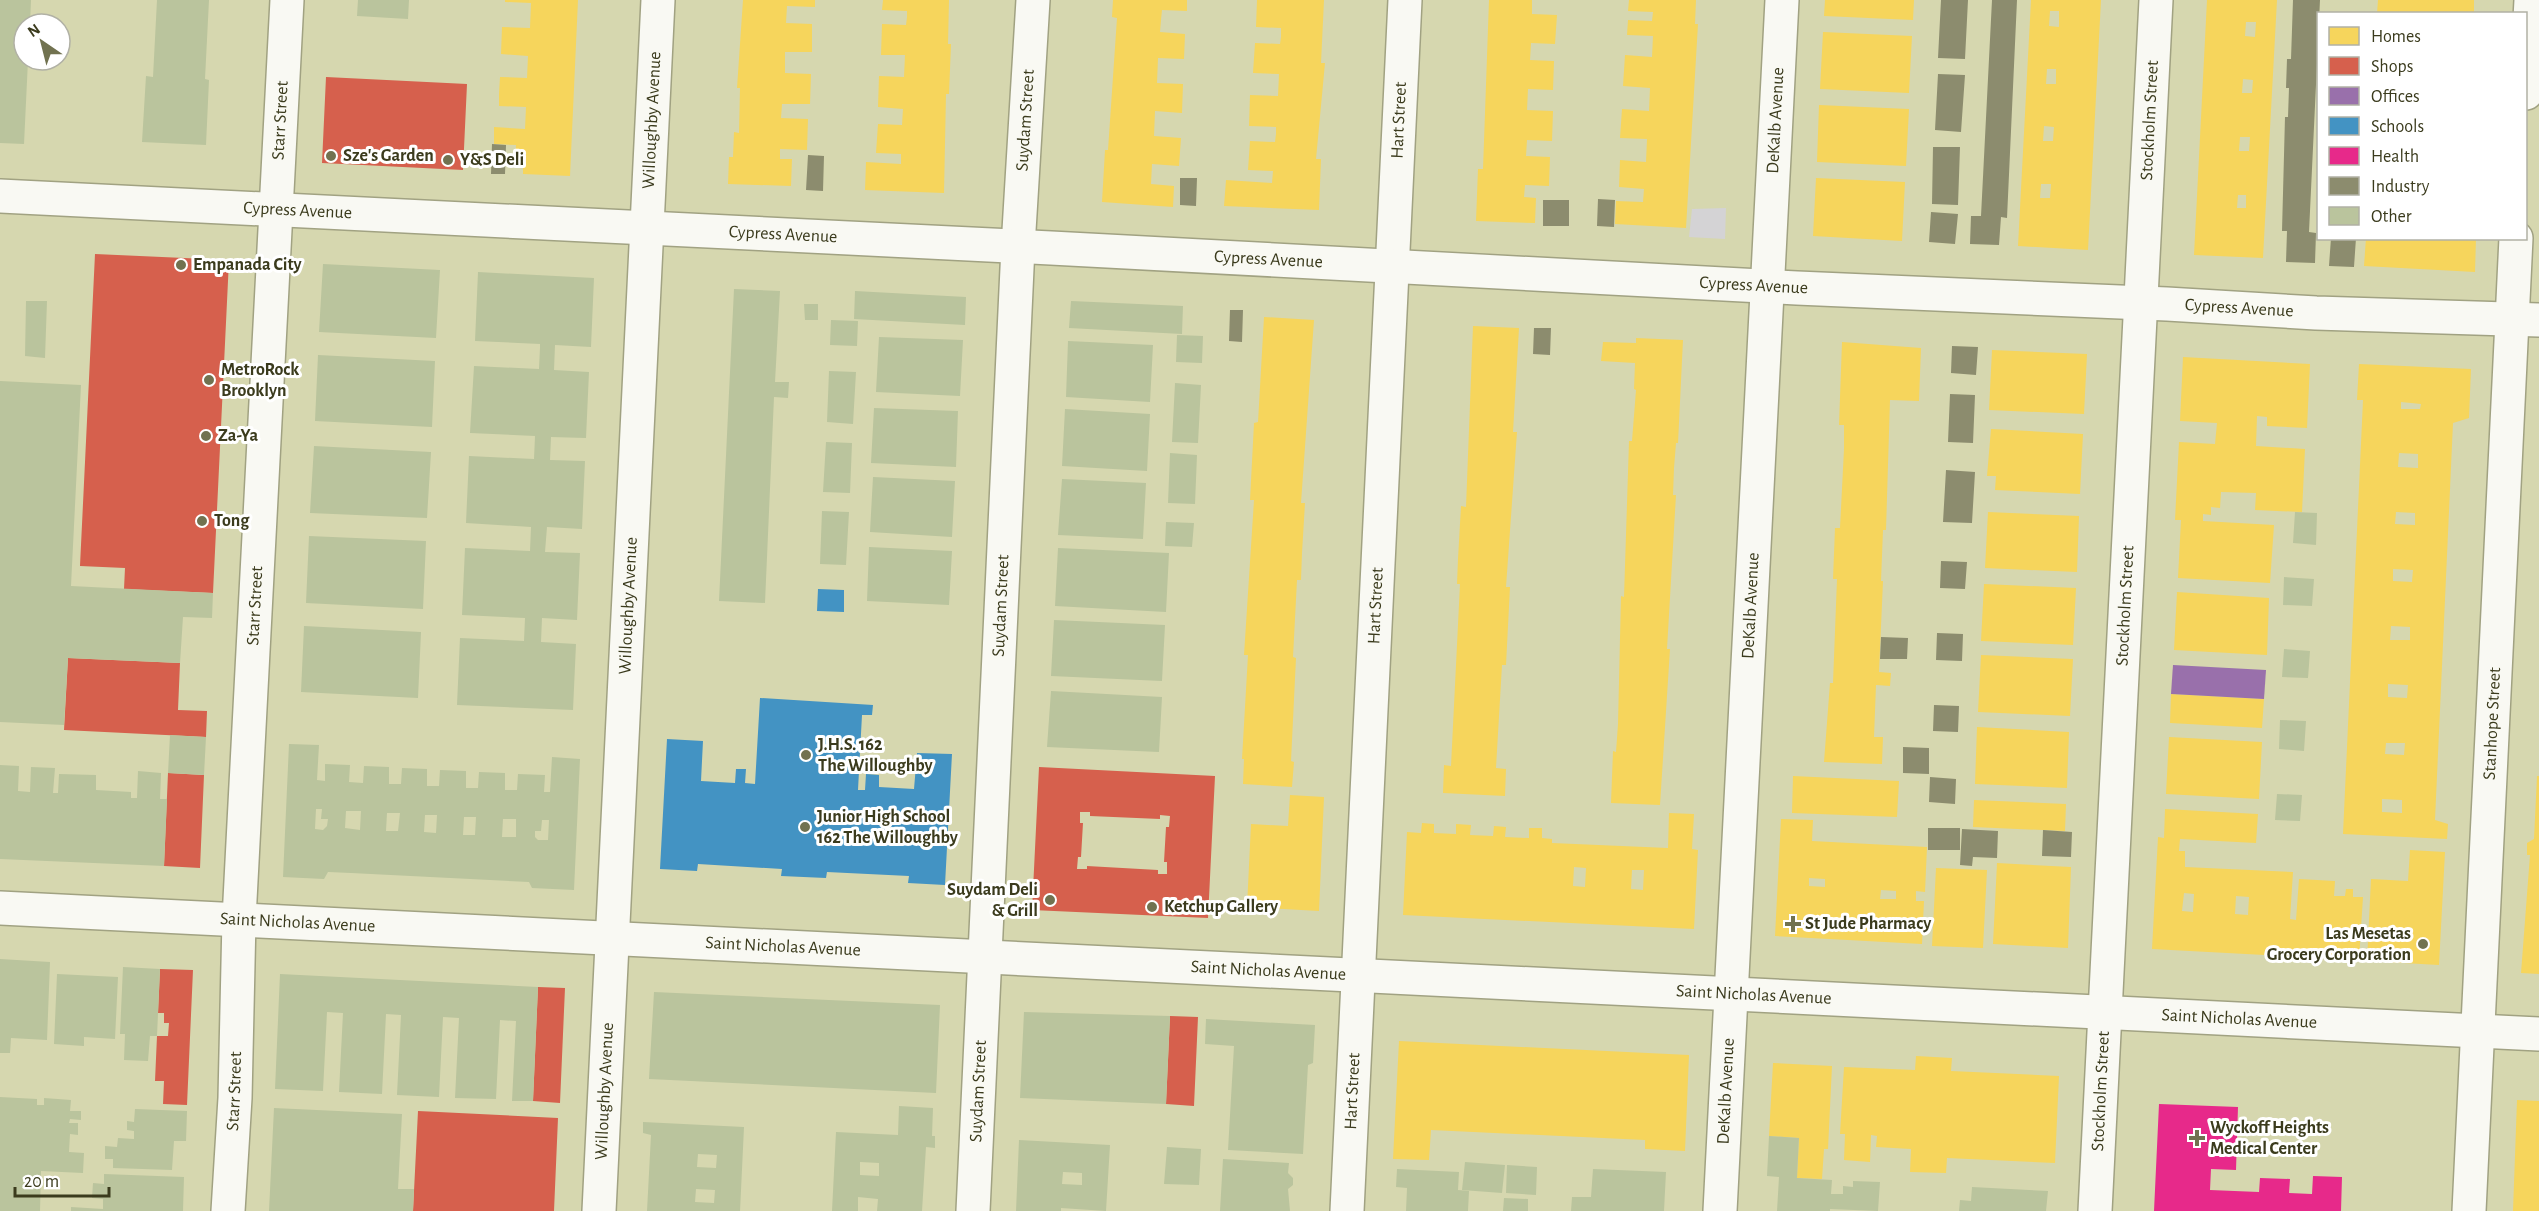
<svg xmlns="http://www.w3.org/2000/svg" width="2539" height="1211" viewBox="0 0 2539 1211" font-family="'Alegreya Sans',sans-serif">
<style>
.green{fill:#d4d3d5}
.homes{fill:#f6d55c;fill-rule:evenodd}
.shops{fill:#d6604d;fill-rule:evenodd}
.offices{fill:#9970ab}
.schools{fill:#4393c3}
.health{fill:#e7298a}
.industry{fill:#8c8c6e}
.building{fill:#bac49d;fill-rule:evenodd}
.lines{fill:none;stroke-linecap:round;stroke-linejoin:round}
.minor-casing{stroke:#a1a282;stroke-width:36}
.major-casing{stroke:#a1a282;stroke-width:36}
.minor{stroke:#f9f9f3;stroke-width:33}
.major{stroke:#f9f9f3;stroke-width:33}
.poi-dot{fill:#717250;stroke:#fff;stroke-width:2}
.labels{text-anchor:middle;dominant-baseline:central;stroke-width:6;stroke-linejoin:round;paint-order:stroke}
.street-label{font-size:18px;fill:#3b3b1d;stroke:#fff}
.poi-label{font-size:18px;font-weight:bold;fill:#3b3b1d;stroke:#fff;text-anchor:start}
</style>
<rect width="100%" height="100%" fill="#d6d7af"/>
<path class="green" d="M1726 208 1725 239 1689 237 1692 209Z"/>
<path class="homes" d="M505 0H578L570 176 523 174V167H515L516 145 494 144V127L525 129 526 107 499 106V94L500 77 527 78 528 56 501 54 502 27 530 28 531 3 505 2Z
M743 0H815V7L787 6 786 23 812 24V52H785V73L811 74 810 104H782L781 118 808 119 807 150 780 149V159H792L791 186 728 184 729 157H733L734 132 739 133 740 88H737Z
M883 0H949L948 44H951L949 94H946L944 193 865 190 866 162 901 164V154L876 153 878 124 902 125 903 109 878 107 879 76 904 77 905 55H881L882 24 906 25 907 17V11L882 10Z
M1113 0H1187V11L1162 10 1161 20 1160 32 1185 34 1184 59 1158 58 1157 83 1183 84 1182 113 1155 111 1154 136 1181 138 1179 166 1152 164 1151 184 1174 186 1173 207 1102 202 1105 150H1108L1117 18 1112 17Z
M1257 0H1324L1321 63H1325L1316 159H1321L1319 210 1224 206 1226 180 1272 183 1273 171 1248 170 1250 141 1275 142 1276 134V127L1249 126 1250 95 1278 96 1279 74 1253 73 1255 43 1280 44 1281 37V28L1256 27Z
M1489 0H1532V14L1557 15 1555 44 1531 43 1530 60 1554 61 1553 90 1528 89 1527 110 1553 111 1552 141 1527 140 1526 156 1550 157 1549 186 1525 185 1524 197 1536 198 1535 223 1476 221 1478 169H1483Z
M1629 0H1696L1695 24H1698L1686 228 1615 224 1616 201 1643 202 1644 189 1619 187 1620 160 1646 162 1647 139 1620 138 1622 109 1649 111 1650 88 1623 86 1625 55 1652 57 1653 36 1627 35 1628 20 1652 21 1653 12 1628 11Z
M1825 0H1914L1913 20 1824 16Z
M2031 0H2101L2088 250 2018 246ZM2050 11H2059V27L2049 26ZM2047 69H2056V84H2046ZM2044 126 2054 127 2053 141H2043ZM2041 184H2051L2050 198H2040Z
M2207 0H2277L2263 258 2194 255ZM2246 22H2256L2255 37 2245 36ZM2243 79 2253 80 2252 93H2242ZM2240 137H2250L2249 151H2239ZM2238 195H2246V208H2237Z
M2378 0H2474V14H2377Z
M1823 32 1912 36 1909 93 1820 89Z
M1819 105 1909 109 1906 166 1817 162Z
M1816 178 1905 182 1902 241 1813 236Z
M2366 238H2476L2475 272 2364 266Z
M1264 317 1314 320 1301 503H1305L1302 553 1301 580H1297L1293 657 1296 658 1291 761 1294 762 1292 787 1243 784 1244 759H1242L1248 655H1244L1254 500H1250L1254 423 1258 422Z
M1473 326 1519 328 1513 432H1517L1506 587H1510L1506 665H1502L1496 768 1506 769 1505 796 1443 793 1444 765 1451 766 1460 584H1457L1458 559 1461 506 1466 507Z
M1636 338 1683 340 1678 443H1676L1674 468 1673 495H1676L1667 649H1670L1660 805 1611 803 1613 751 1616 752 1618 724 1621 596 1624 597 1629 441H1632L1636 390 1634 389 1635 363 1601 361 1603 342 1636 343Z
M1842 342 1921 348 1919 401 1890 400 1886 530H1883L1881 581H1883L1879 672 1891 673 1890 686 1876 685 1874 737H1883L1882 764 1824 762 1830 683H1833L1837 579H1833L1835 528H1840L1844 449V425H1839Z
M1992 350 2087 354 2084 414 1989 410Z
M2183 357 2310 364 2307 428 2267 426V417L2257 416 2256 446 2305 449 2302 512 2255 510 2256 493 2221 492 2220 508 2211 507V515L2203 514V521L2274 525 2270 583 2178 578 2181 520H2175L2179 442 2215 444 2217 423 2180 421Z
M2359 364 2471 369 2469 418 2453 423 2435 820 2448 824 2447 839 2343 834 2363 400H2357ZM2401 402 2421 404 2420 409H2401ZM2399 453 2418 454V468L2398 467ZM2396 512 2415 513V525L2395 524ZM2393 569 2413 570 2412 582 2393 581ZM2391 626 2410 627V640H2390ZM2388 684 2408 685 2407 698 2388 697ZM2386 743H2405L2404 755 2385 754ZM2382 799 2402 800V813L2382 812Z
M1991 429 2083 434 2080 494 1995 490 1996 476H1987Z
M1988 512 2079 516 2077 572 1985 568Z
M1984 584 2076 588 2073 645 1981 641Z
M2177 592 2269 598 2267 655 2174 650Z
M1981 655 2073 659 2070 716 1978 712Z
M2171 694 2264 699 2262 728 2170 723Z
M1977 727 2069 732 2067 788 1975 784Z
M2169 737 2262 742 2259 799 2166 794Z
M1793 776 1899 781 1897 817 1792 813Z
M2537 776H2539V974L2521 973 2530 855H2527V843L2534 839Z
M1290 795 1324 797 1319 911 1247 907 1251 824 1288 826Z
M1974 800 2066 804 2065 831 1973 827Z
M2165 809 2258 814 2256 843 2180 839 2179 851H2185V867L2293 872 2290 919 2296 920 2299 879 2335 881 2334 896H2345L2346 889H2353V897H2363L2359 960 2152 949 2158 837 2164 838ZM2184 893 2194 894 2193 912 2182 911ZM2236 896 2249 897 2248 915 2235 914Z
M1669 813 1694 814 1692 849 1698 850 1694 929 1403 915 1407 832 1421 833 1422 823 1434 824V833L1456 834V824L1471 825 1470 835 1493 836 1494 826 1506 827 1505 837 1529 838V828H1542V838L1552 839V843L1668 848ZM1574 867 1586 868 1585 887 1573 886ZM1632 870H1644L1643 890 1631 889Z
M1781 819 1813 820 1812 841 1927 847 1925 892 1916 891V901H1924L1922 944 1775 936ZM1809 878 1825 879V887L1809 886ZM1881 890 1896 891V899H1880Z
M2410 850 2445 852 2439 965 2367 961 2371 879 2408 881Z
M1997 863 2071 867 2068 948 1993 944Z
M1936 868 1987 870 1983 948 1932 946Z
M1399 1041 1689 1055 1685 1151 1645 1149V1140L1431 1130 1429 1160 1393 1159Z
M1916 1056 1952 1058 1951 1071 2059 1076 2055 1163 1947 1158 1946 1173 1910 1172 1911 1149 1876 1147 1877 1136 1871 1135 1870 1162 1844 1160 1845 1134H1840L1844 1067 1915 1070Z
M1773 1063 1832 1066 1828 1149H1824L1822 1179 1797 1178 1799 1138 1769 1136Z
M2517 1100 2539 1101V1211H2513Z"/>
<path class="shops" d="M326 77 467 84 463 170 322 163Z
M95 254 229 260 213 593 124 589 125 568 80 566Z
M68 658 180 663 178 710 207 711 206 737 64 730Z
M1039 767 1215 776 1208 918 1032 910ZM1080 812H1090V816L1160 819V815L1170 816 1169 827H1166L1164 862H1167V874H1158V870L1087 866V869H1077L1078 857H1081L1083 823H1080Z
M168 773 204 775 200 868 164 866Z
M160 969 193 970 187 1105 163 1104 164 1081H155L157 1036H168L169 1023H164V1013H158Z
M538 987 565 988 560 1103 533 1101Z
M1170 1016 1198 1017 1194 1106 1166 1104Z
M418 1111 558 1118 554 1211H413Z"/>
<path class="offices" d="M2173 665 2266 670 2264 699 2171 694Z"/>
<path class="schools" d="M818 589 844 590V612L817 611Z
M760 698 873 705 872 715H862L858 790H865L866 774 879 775V787L914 789 917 753 952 754 945 885 908 883 909 876 827 872 826 878 781 876 782 869 698 864 697 871 660 869 667 739 703 741 701 781 735 783 736 769H746L745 783 755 784Z"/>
<path class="health" d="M2159 1104 2238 1107 2236 1170 2211 1169 2210 1190 2259 1192 2260 1178 2290 1179 2289 1193 2312 1194 2313 1176 2342 1177 2341 1211H2154Z"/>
<path class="industry" d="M1941 0H1968L1965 59 1938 58Z
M1992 0H2017L2007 218 2001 217 1999 245 1970 244 1971 216H1981Z
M2293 0H2320L2309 232 2316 233 2315 263 2286 262 2287 231H2282L2285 117H2288L2289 88H2286L2287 59H2291Z
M1938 74 1965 75 1961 132 1935 130Z
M492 144 506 145 505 174H491Z
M1933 147H1960L1958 205 1932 204Z
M808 155 824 156 823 191 806 190Z
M1180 178H1197L1196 206 1180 205Z
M1598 199 1615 200 1614 227 1597 226Z
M1543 200H1569V226H1543Z
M1931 212 1958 214 1955 244 1929 242Z
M2331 238H2356L2354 267 2329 266Z
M1230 310H1243L1242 342 1229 341Z
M1534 328H1551L1550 355 1533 354Z
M1952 346 1978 347 1976 375 1951 373Z
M1950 394 1975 395 1973 443 1948 442Z
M1946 470 1975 472 1972 523 1943 522Z
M1941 561 1967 562 1965 589 1940 588Z
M1937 633 1963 634 1962 661 1936 660Z
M1881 637 1908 638 1907 659H1880Z
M1934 705 1959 706 1958 732 1933 731Z
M1903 747 1929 748V774L1903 773Z
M1930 777 1956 779 1955 804 1929 802Z
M1928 828H1960V850H1928Z
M1962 829 1998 831 1997 858 1973 857 1972 866 1960 865Z
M2043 830 2072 832 2071 857 2042 856Z"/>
<path class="building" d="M0 0H31L30 24H24V60H28L24 144 0 143Z
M157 0H209L205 79 209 80 206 145 142 142 146 76 153 77Z
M358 0H409L408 19 357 16Z
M323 264 440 270 436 338 319 332Z
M478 272 594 278 591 347 555 345 554 370 589 372 586 438 551 437 550 460 585 461 582 529 547 527 545 552 580 553 577 620 542 618 541 642 576 644 573 710 457 705 460 638 524 641 525 618 462 615 465 548 530 551 531 527 466 523 469 456 534 459 535 436 470 433 474 366 539 369 540 348V344L475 341Z
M734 289 780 291 775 382H789L788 398 774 397 765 603 719 601Z
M855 291 966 297 965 325 854 319Z
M26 301H47L45 358 25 356Z
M1071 301 1183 306 1182 334 1069 328Z
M804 304H818V320H805Z
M831 320 858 321 857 346 830 345Z
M1177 335 1203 336 1202 363 1176 362Z
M879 337 963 340 960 396 876 392Z
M1068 341 1153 345 1150 402 1066 397Z
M318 355 435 361 432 427 315 421Z
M829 371 856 372 853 424 827 422Z
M0 381 81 385 71 586 213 593 212 618 183 617 180 663 68 658 64 725 0 722Z
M1175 383 1201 385 1198 443 1172 442Z
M874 408 958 411 956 467 871 463Z
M1065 409 1150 414 1147 471 1062 466Z
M826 442 852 443 850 493 823 492Z
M314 446 431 452 427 518 310 513Z
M1170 453 1197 455 1195 504 1168 503Z
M873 477 955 481 952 537 870 532Z
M1062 479 1146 483 1143 539 1058 535Z
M822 511 849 512 846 565 820 564Z
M2295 512 2317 513 2316 545 2293 543Z
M1166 522 1194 523 1192 547 1165 546Z
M309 536 426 541 423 609 306 603Z
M869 547 952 551 949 605 867 601Z
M1058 548 1169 553 1166 612 1055 606Z
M2284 577 2314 579 2312 606 2283 605Z
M1054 620 1165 625 1162 681 1051 676Z
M304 626 421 632 418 698 301 692Z
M2284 649 2310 651 2308 678 2282 677Z
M1051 691 1162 697 1159 752 1047 747Z
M2280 720 2306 721 2304 751 2279 749Z
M170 735 206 737 204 775 168 773Z
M289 744 319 745 317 780 325 781V764L350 765 349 782 363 783 364 766 389 767V784H401L402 768 427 769V786H439L440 770 466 771V788H478L479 772 505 773V790H517L518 774 545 775 544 792H550L552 757 580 759 574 890 532 888 529 882 351 873 328 872 324 879 283 877ZM316 809H322L321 819H328L327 826 323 830 315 829ZM346 811H361L360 830 345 828ZM387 813H400L398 831H386ZM425 815H437L436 833 424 832ZM464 817H476L475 835H463ZM503 819H516V837H502ZM542 820H549L548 840H538L535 837V831H541Z
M0 765 19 766 18 791 30 792 31 767 55 768 53 793H58L59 774 96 775V790L131 792V798H137L138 771 161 773 160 799H167L164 866 0 859Z
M2277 794 2302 795 2300 821 2275 820Z
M0 959 50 962 47 1040 11 1038 10 1053H0Z
M123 967 160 969 157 1036H150L148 1061 124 1060 125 1034H120Z
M57 974 118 977 115 1039 84 1037V1046L54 1044Z
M280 974 538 987 533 1101H512L516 1021 500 1020 496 1099 455 1098 459 1018 443 1017 439 1097 397 1095 401 1015 386 1014 382 1094 339 1092 343 1013 327 1012 323 1091 275 1089Z
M654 992 940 1005 936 1093 649 1079Z
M1024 1012 1170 1016 1166 1104 1020 1098Z
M1206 1019 1315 1025 1313 1063 1308 1065 1303 1154 1228 1150 1234 1046 1205 1044Z
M0 1097 37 1099V1105H44V1098L71 1100 70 1111H81V1120L70 1119 69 1123H78V1135L70 1134 69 1152 84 1153 83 1173 41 1171 40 1211H0Z
M899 1106 933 1108 932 1136H935V1148L926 1147 922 1211H877L878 1199 858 1197V1211H832L836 1132 898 1135ZM860 1162 879 1163V1176L860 1175Z
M274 1108 402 1114 398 1189H414L413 1211H269Z
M135 1109 187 1111 186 1141H174L172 1170 113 1168V1159H105V1146L117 1147 118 1138 134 1139V1131L127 1130V1121L134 1122Z
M643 1122 744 1127 740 1211H647L651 1135 643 1133ZM698 1154 717 1155 716 1168 697 1167ZM696 1189 715 1190 714 1203 695 1202Z
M1769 1136 1799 1138 1797 1178 1832 1180 1831 1194H1843V1186L1853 1187V1181L1880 1182 1878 1211 1830 1209V1211H1777L1779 1177 1767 1176Z
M1019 1140 1110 1145 1106 1211 1061 1208V1211H1016ZM1063 1172 1082 1173V1185L1062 1184Z
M1167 1147 1201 1149 1199 1185 1164 1184Z
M1223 1159 1289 1163 1288 1173 1293 1178V1185L1288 1189 1290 1211H1220Z
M1465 1162 1505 1165 1502 1193 1462 1190Z
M1507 1165 1537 1167 1536 1195 1506 1193Z
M1397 1169 1459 1172 1458 1190 1469 1191 1468 1211H1406L1407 1188 1396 1187Z
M1593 1169 1666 1172 1664 1211H1571L1572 1197H1591Z
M104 1174 184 1177 183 1211H71V1207L103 1209V1199L92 1198 93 1183 104 1184Z
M1972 1187 2048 1191 2046 1211H1959L1960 1200 1971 1201Z
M1504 1198 1528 1199V1211H1503Z"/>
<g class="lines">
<defs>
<g id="minor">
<path d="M2526 93 2531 0"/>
<path id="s1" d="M0 908 2539 1034"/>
<path id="s2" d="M228 1211 235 1098 239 919 287 0"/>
<path id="s3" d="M599 1211 658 0"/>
<path id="s4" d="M973 1211 1018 247 1033 0"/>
<path id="s5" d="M1347 1211 1405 0"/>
<path id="s6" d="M1720 1211 1782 0"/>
<path id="s7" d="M2095 1211 2156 0"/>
<path id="s8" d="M2469 1211 2516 238"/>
</g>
<g id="major">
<path id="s9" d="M0 196 1051 248 1797 288 2167 304 2316 313 2539 320"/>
</g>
</defs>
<use href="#minor" class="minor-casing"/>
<use href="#major" class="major-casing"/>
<use href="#minor" class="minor"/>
<use href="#major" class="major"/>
</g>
<g class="poi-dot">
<circle cx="331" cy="156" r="6"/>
<circle cx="448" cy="160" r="6"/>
<circle cx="181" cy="265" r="6"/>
<circle cx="209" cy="380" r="6"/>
<circle cx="206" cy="436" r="6"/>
<circle cx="202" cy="521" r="6"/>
<circle cx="806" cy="755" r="6"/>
<circle cx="805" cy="827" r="6"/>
<circle cx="1050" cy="900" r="6"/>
<circle cx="1152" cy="907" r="6"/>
<path d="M1790 915h6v6h6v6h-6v6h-6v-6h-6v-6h6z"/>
<circle cx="2423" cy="944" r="6"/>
<path d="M2194 1129h6v6h6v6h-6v6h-6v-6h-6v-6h6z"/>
</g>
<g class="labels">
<g class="street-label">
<text stroke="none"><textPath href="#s2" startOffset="1092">Starr Street</textPath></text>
<text stroke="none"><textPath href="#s3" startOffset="1092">Willoughby Avenue</textPath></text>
<text stroke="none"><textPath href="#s4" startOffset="1092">Suydam Street</textPath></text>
<text stroke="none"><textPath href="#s5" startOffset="1092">Hart Street</textPath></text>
<text stroke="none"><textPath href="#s6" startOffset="1092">DeKalb Avenue</textPath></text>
<text stroke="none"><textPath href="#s7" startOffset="1092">Stockholm Street</textPath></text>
<text stroke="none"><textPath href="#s9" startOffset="298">Cypress Avenue</textPath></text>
<text stroke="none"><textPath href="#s9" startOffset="784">Cypress Avenue</textPath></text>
<text stroke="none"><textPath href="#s9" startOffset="1270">Cypress Avenue</textPath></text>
<text stroke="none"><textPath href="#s9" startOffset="1756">Cypress Avenue</textPath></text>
<text stroke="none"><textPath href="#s9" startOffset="2242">Cypress Avenue</textPath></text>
<text stroke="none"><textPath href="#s3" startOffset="606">Willoughby Avenue</textPath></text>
<text stroke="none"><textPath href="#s4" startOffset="606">Suydam Street</textPath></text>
<text stroke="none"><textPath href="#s2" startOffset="606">Starr Street</textPath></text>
<text stroke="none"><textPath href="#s5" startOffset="606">Hart Street</textPath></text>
<text stroke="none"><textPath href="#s6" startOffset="606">DeKalb Avenue</textPath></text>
<text stroke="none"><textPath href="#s7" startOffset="606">Stockholm Street</textPath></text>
<text stroke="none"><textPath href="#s8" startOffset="488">Stanhope Street</textPath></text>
<text stroke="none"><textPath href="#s1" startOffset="298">Saint Nicholas Avenue</textPath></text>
<text stroke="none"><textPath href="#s1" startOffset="784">Saint Nicholas Avenue</textPath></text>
<text stroke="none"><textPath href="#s1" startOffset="1270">Saint Nicholas Avenue</textPath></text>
<text stroke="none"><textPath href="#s1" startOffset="1756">Saint Nicholas Avenue</textPath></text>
<text stroke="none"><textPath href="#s1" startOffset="2242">Saint Nicholas Avenue</textPath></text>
<text stroke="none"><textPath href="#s2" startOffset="120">Starr Street</textPath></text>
<text stroke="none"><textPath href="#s3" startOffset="120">Willoughby Avenue</textPath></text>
<text stroke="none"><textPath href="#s4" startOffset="120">Suydam Street</textPath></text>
<text stroke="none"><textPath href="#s5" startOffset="120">Hart Street</textPath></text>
<text stroke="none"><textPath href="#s6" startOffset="120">DeKalb Avenue</textPath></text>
<text stroke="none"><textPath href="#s7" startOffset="120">Stockholm Street</textPath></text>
</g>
<g class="poi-label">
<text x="343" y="156">Sze's Garden</text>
<text x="460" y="160">Y&amp;S Deli</text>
<text x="193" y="265">Empanada City</text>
<text x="221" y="370">MetroRock<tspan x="221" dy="21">Brooklyn</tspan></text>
<text x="218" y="436">Za-Ya</text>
<text x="214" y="521">Tong</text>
<text x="818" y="745">J.H.S. 162<tspan x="818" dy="21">The Willoughby</tspan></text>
<text x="817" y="817">Junior High School<tspan x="817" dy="21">162 The Willoughby</tspan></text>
<text x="1038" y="890" text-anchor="end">Suydam Deli<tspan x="1038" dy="21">&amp; Grill</tspan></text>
<text x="1164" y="907">Ketchup Gallery</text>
<text x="1805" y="924">St Jude Pharmacy</text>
<text x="2411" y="934" text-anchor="end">Las Mesetas<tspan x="2411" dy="21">Grocery Corporation</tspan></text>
<text x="2210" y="1128">Wyckoff Heights<tspan x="2210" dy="21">Medical Center</tspan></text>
</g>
</g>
<rect x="2317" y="12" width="210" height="228" fill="#ffffff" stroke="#b1b1a5" stroke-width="1.5"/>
<rect x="2329" y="27" width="30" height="18" fill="#f6d55c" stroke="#b1b1a5" stroke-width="1.5"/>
<text x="2371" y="42" font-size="18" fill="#3b3b1d">Homes</text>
<rect x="2329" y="57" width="30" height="18" fill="#d6604d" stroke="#b1b1a5" stroke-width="1.5"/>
<text x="2371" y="72" font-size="18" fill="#3b3b1d">Shops</text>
<rect x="2329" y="87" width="30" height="18" fill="#9970ab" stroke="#b1b1a5" stroke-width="1.5"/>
<text x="2371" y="102" font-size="18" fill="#3b3b1d">Offices</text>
<rect x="2329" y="117" width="30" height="18" fill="#4393c3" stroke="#b1b1a5" stroke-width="1.5"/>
<text x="2371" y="132" font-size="18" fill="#3b3b1d">Schools</text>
<rect x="2329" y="147" width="30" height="18" fill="#e7298a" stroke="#b1b1a5" stroke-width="1.5"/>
<text x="2371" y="162" font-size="18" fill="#3b3b1d">Health</text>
<rect x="2329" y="177" width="30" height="18" fill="#8c8c6e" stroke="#b1b1a5" stroke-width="1.5"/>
<text x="2371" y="192" font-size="18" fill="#3b3b1d">Industry</text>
<rect x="2329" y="207" width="30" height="18" fill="#bac49d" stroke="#b1b1a5" stroke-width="1.5"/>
<text x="2371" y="222" font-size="18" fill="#3b3b1d">Other</text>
<g transform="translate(42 42) rotate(325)"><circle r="28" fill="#ffffff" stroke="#b1b1a5" stroke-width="1.5"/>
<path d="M0-4.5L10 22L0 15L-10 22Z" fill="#717250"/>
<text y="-9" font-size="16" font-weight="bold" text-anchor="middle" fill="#3b3b1d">N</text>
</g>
<path d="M15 1187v9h94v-9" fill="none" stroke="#3b3b1d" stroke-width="3"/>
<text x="24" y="1187" font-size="18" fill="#3b3b1d" stroke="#ffffff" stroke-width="4.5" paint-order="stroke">20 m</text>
</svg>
